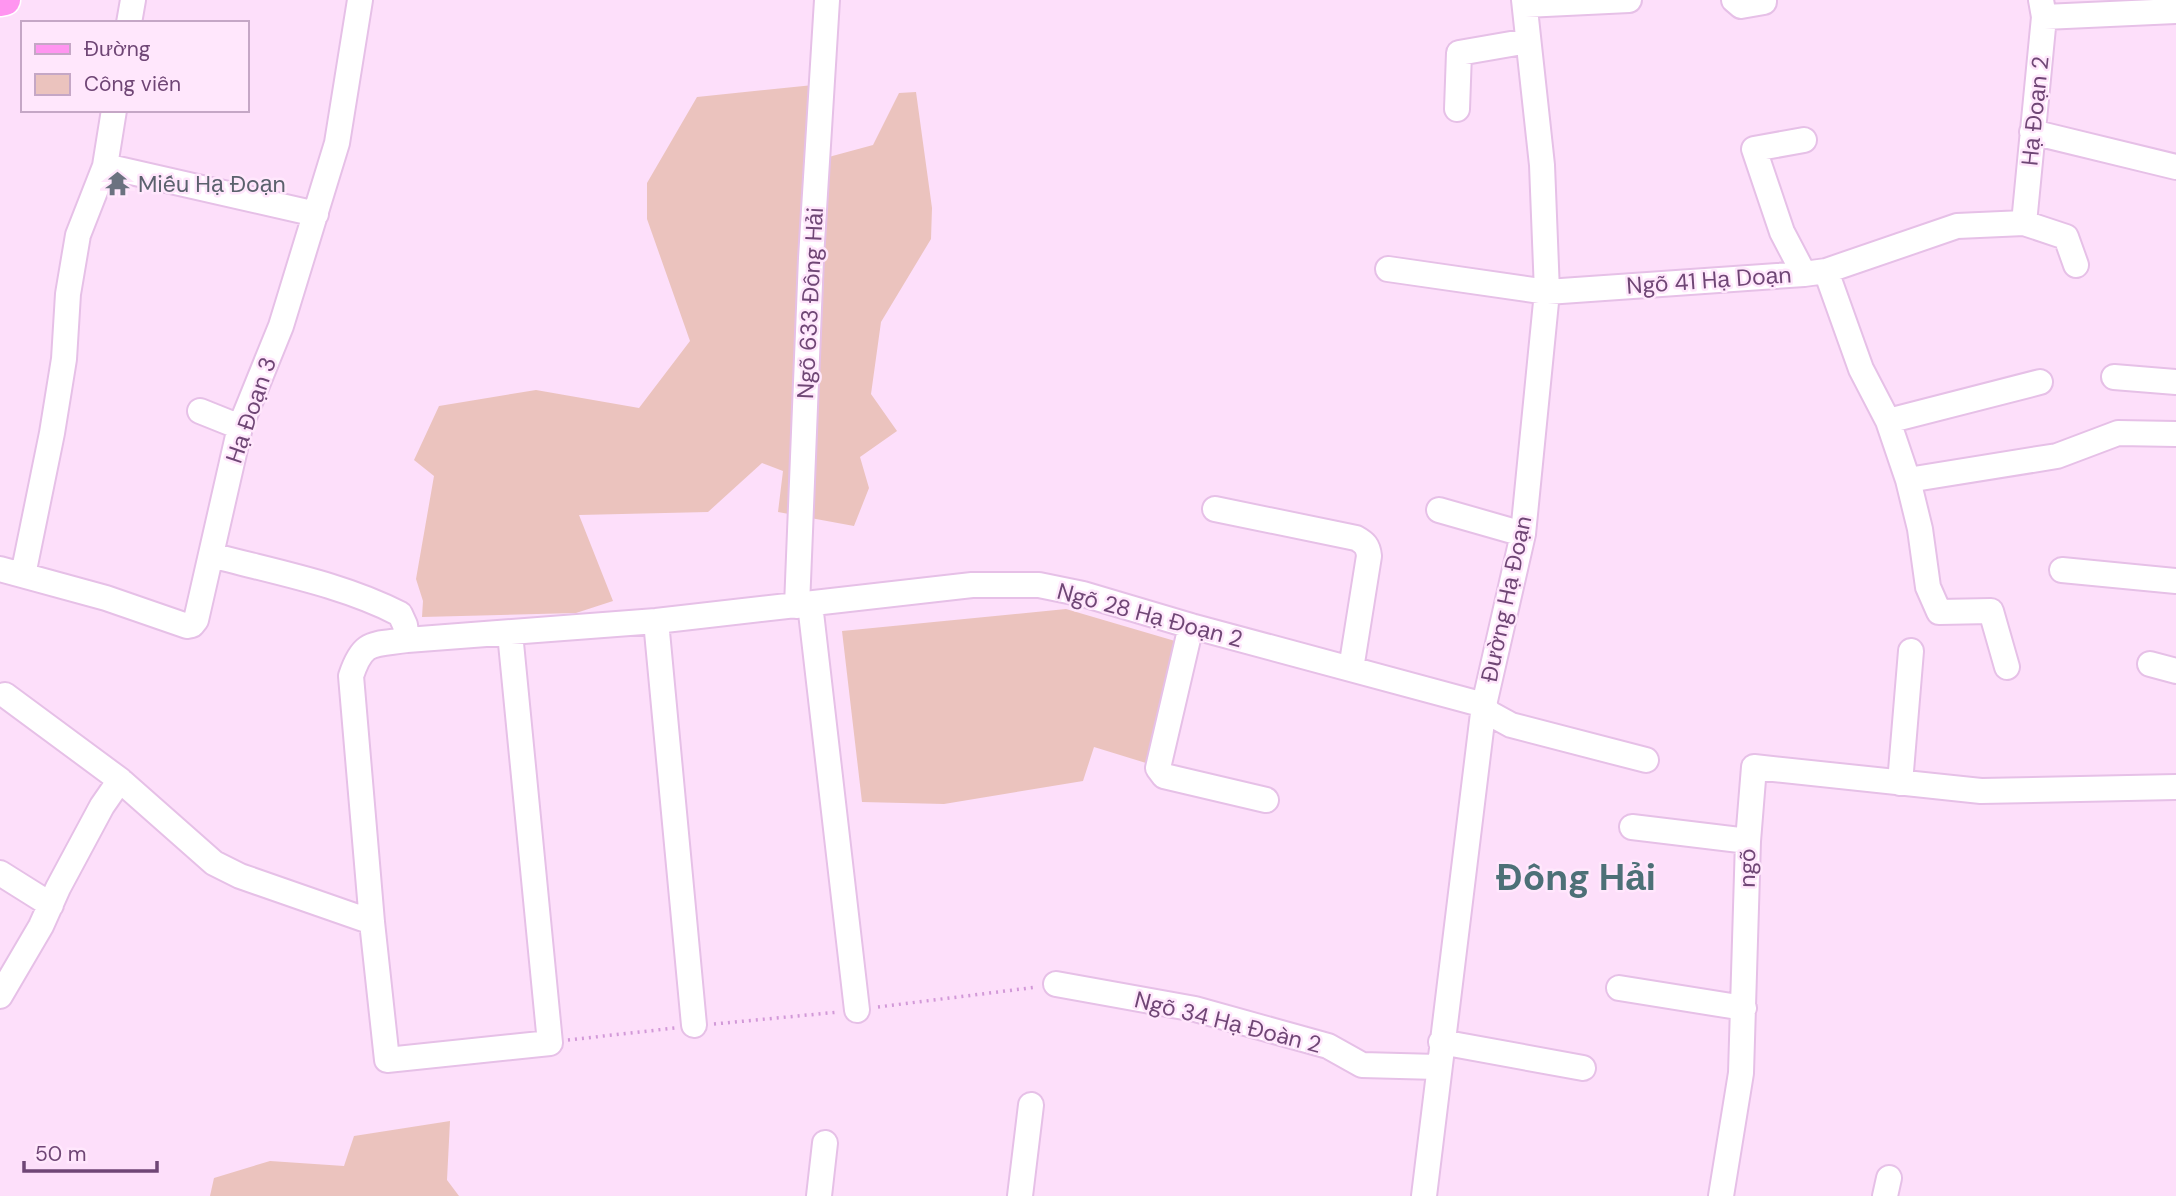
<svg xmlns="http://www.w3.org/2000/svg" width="2176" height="1196" viewBox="0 0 2176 1196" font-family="'DM Sans',sans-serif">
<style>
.green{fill:#ebc3be}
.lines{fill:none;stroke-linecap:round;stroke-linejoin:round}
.minor-casing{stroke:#e6c0e7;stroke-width:28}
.major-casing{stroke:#fff;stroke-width:33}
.path{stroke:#d299d8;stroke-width:3.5;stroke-dasharray:2 5;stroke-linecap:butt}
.minor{stroke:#fff;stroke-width:24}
.major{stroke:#ff95f0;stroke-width:30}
.labels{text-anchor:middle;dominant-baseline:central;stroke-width:5;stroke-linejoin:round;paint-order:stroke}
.street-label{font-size:23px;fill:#6f4675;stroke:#ffe7fc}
.worship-label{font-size:23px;fill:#5b616d;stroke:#ffe7fc;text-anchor:start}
.town-label{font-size:37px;font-weight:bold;fill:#4d7077;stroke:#ffe7fc}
</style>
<rect width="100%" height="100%" fill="#fddffa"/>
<path class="green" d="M833 83 825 158 873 145 899 93 916 92 932 208 931 239 881 322 871 394 897 431 860 457 869 488 854 526 778 512 783 471 762 463 708 512 579 515 613 601 576 613 422 617 423 601 416 579 434 476 414 460 439 406 536 390 639 408 690 341 647 219V183L697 97Z
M1066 609 1175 641 1146 763 1094 747 1083 781 944 804 862 802 842 631Z
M450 1121 447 1180 459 1196H210L214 1178 270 1161 344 1166 354 1136Z"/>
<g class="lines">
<defs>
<path id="minor" d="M1734 0 1741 6 1764 2V0
M1525 5 1629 0
M2044 17 2176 11
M129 23 133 0
M1457 109 1459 53 1528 41
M2032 132 2176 167
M105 166 316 214
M2024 223 2044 17 2041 0
M1388 269 1547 292 1804 274 1826 271 1957 226 2024 223 2066 237 2076 265
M1826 271 1861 369 1888 421 1908 480 1920 529 1928 587 1939 612 1991 611 2007 667
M1804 274 1782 232 1754 149 1804 140
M2114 377 2176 382
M200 411 240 427
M1888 421 2040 382
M1908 480 2057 456 2118 433 2176 434
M1215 509 1356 538C1365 543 1368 546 1369 556L1351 669
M1439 510 1523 534
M211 555C274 572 342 584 400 614L405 625 407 640
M0 569 106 598 187 626 192 625 196 620 240 427 281 326 337 143 360 0
M2062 570 2176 581
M23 575 52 433 64 359 68 294 78 235 105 166 114 110
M810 604 857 1010
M797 606 811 258 827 0
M656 621 694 1025
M1191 626 1158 768 1164 776 1266 800
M510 633 550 1043 387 1060 372 922 351 676C363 640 372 645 407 640L656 621 972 585H1039L1083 594 1191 626 1484 705 1489 713 1511 725 1646 760
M2150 664 2176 671
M5 695 120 780
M1900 783 1911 651
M1632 827 1748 841
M0 873 51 905
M1056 984 1195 1009 1328 1046 1362 1065 1438 1067
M1619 988 1744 1008
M0 996 41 926 58 888 102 806 120 780 214 863 240 876 372 922
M1441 1042 1583 1068
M819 1196 825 1143
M1020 1196 1031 1105
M1424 1196 1484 705 1523 534 1547 292 1542 165 1524 0
M1721 1196 1741 1073 1748 841 1754 767 1981 791 2176 787
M1885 1196 1889 1178"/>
<path id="major" d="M0 1 5 0"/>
</defs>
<use href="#minor" class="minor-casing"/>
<use href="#major" class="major-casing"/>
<path class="path" d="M878 1007 1037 987
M714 1024 839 1012
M568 1040 675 1028"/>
<use href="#minor" class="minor"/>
<use href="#major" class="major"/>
</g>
<defs>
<symbol id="temple-bare" viewBox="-9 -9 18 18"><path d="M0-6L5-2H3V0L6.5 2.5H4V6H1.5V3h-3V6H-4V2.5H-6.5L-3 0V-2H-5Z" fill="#6b7280" stroke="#ffe7fc" stroke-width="2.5" paint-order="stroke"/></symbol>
</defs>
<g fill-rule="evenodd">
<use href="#temple-bare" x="100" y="166" width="35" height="35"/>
</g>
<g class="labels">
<g class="street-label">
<text transform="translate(2035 111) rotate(-84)">Hạ Đoạn 2</text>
<text transform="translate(1709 280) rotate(-4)">Ngõ 41 Hạ Doạn</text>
<text transform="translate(810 303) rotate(-87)">Ngõ 633 Đông Hải</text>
<text transform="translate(251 410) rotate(-71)">Hạ Đoạn 3</text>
<text transform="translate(1506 599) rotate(-78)">Đường Hạ Đoạn</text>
<text transform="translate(1150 615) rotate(15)">Ngõ 28 Hạ Đoạn 2</text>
<text transform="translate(1747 868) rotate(-89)">ngõ</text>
<text transform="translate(1228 1022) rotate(14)">Ngõ 34 Hạ Đoàn 2</text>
</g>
<g class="worship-label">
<text x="138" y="184">Miếu Hạ Đoạn</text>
</g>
<g class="town-label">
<text x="1576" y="877">Đông Hải</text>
</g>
</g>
<rect x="21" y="21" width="228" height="91" fill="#ffe7fc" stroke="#c5a7c6" stroke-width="2"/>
<rect x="35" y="44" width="35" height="10" fill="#ff95f0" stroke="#c5a7c6" stroke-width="2"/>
<text x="84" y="56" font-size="21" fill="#6f4675">Đường</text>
<rect x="35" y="74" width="35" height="21" fill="#ebc3be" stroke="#c5a7c6" stroke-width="2"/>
<text x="84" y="91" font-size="21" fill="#6f4675">Công viên</text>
<path d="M24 1161v10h133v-10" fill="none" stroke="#6f4675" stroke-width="3.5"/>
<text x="35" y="1161" font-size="21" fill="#6f4675" stroke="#ffe7fc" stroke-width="5" paint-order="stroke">50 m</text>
</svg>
